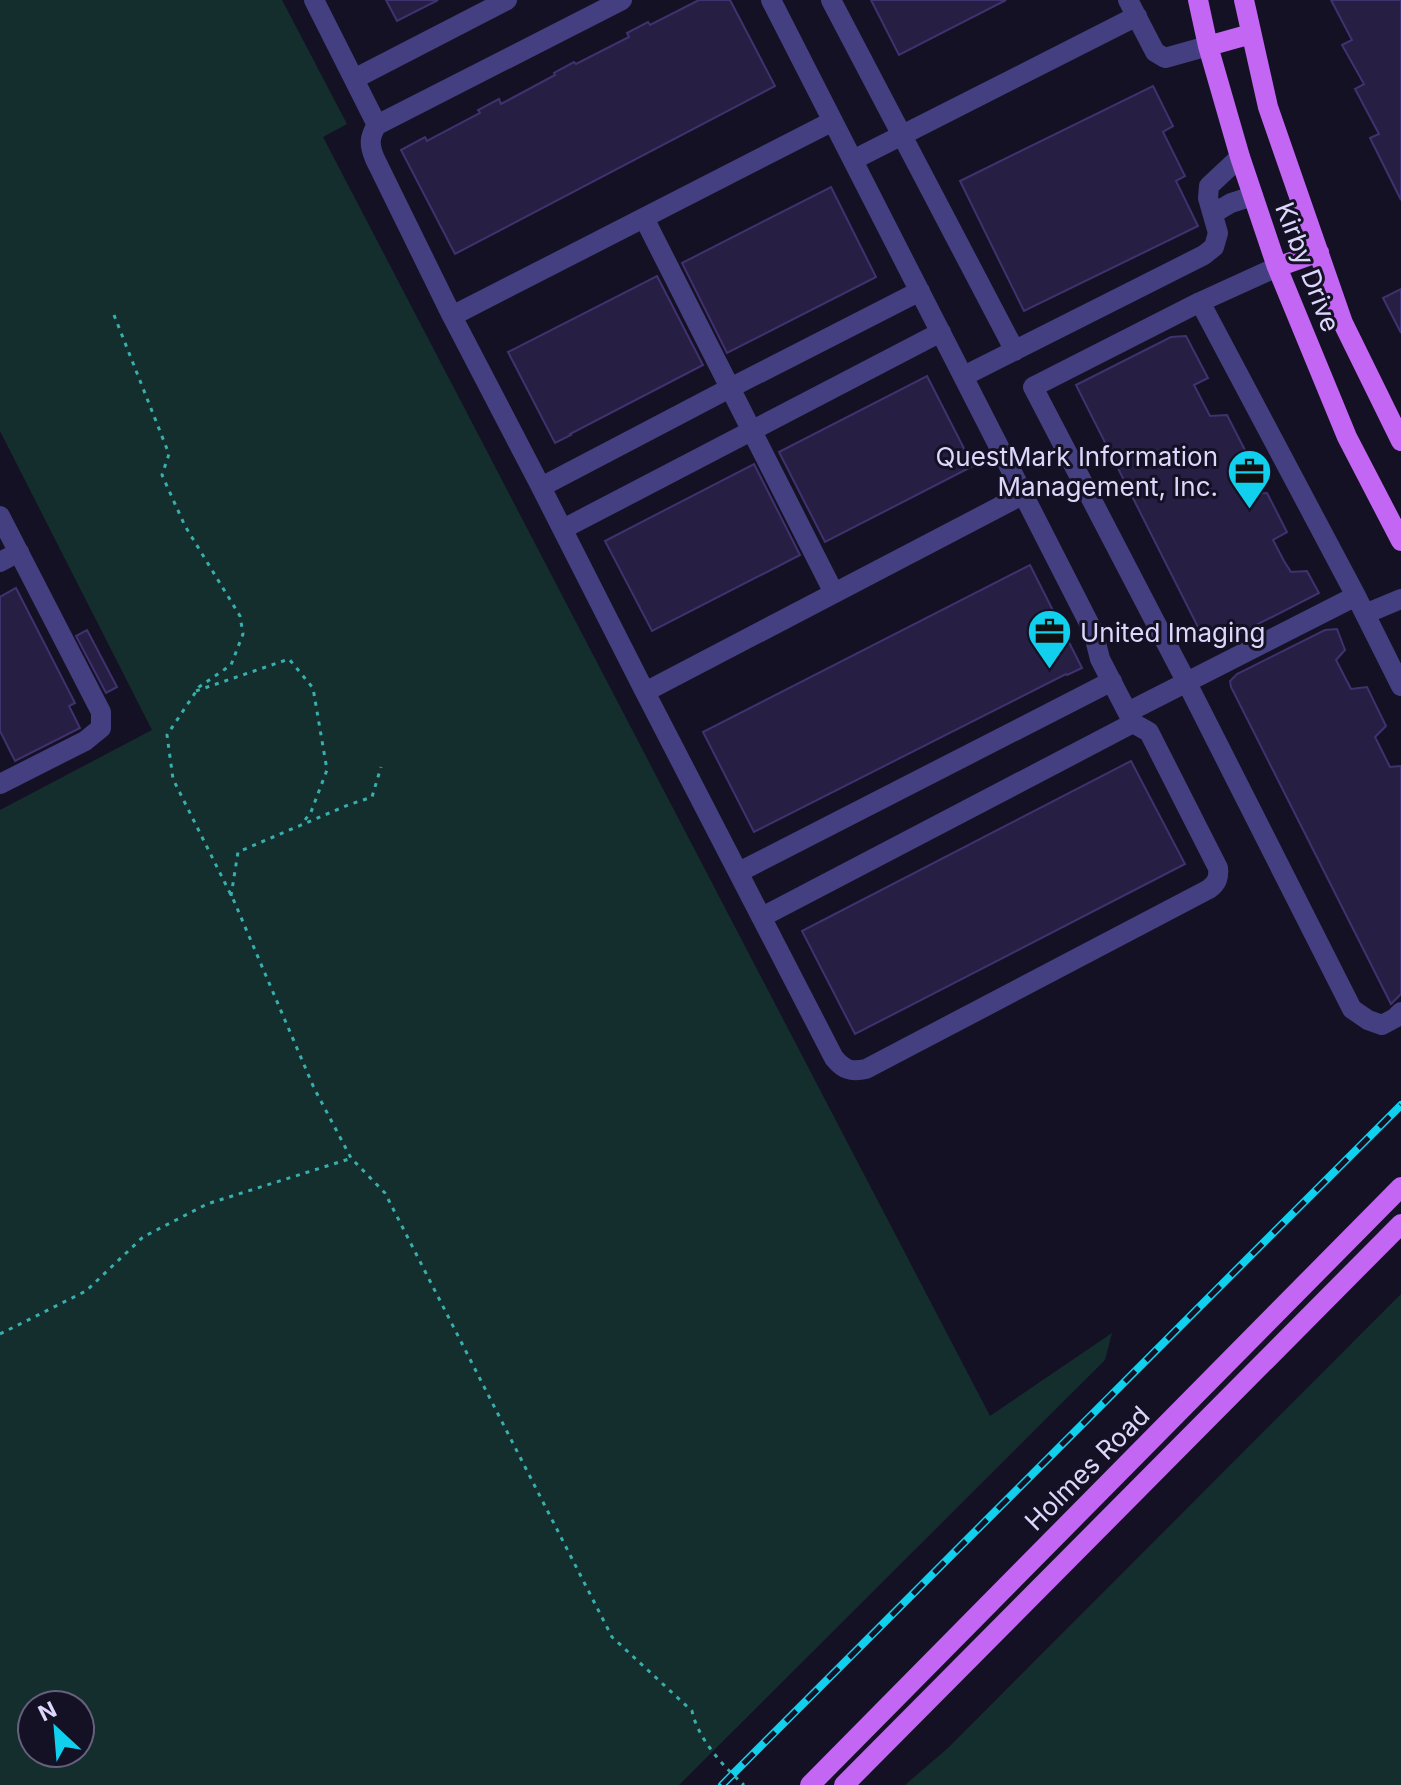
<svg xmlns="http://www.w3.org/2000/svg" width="1401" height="1785" viewBox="0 0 1401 1785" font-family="Inter,sans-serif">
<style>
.green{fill:#142e2e;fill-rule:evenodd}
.building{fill:#271e44;stroke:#40326f;stroke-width:2}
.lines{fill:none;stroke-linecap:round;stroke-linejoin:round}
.path{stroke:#38afac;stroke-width:3;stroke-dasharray:4 6;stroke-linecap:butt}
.minor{stroke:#443f80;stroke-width:20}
.major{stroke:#c466f4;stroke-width:20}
.rail-casing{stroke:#11d0ee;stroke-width:8}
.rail{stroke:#151125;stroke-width:5;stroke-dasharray:15;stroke-linecap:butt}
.labels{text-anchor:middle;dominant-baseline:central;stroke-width:6;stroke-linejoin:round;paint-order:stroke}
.street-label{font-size:26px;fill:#ddd7fc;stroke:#151125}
.poi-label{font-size:26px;fill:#ddd7fc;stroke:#151125;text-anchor:end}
</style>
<rect width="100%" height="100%" fill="#151125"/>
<path class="green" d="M0 0H282L347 124 323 137 990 1416 1112 1333 1105 1360 679 1785H0V810L152 730 0 431ZM32 1705H80V1753H32Z
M1401 1294V1785H905L948 1748Z"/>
<path class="building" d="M386 0H438L397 21Z
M699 0H730L775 86 455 254 401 150 425 137 427 141 480 113 478 110 499 99 501 104 555 75 554 73 559 70 574 62 576 64 629 37 627 33 648 22 650 25Z
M871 0H1006L899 55Z
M1331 0H1401V200L1370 138 1379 134 1355 89 1364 84 1342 45 1352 40Z
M1153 86 1173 126 1163 132 1185 176 1176 181 1198 226 1024 311 960 181Z
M831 187 876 277 727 353 682 263Z
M657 276 703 365 570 434 571 435 555 443 508 352Z
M1401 289V333L1383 298Z
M1186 336 1208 378 1194 385 1210 416 1227 415 1248 456 1235 462 1251 494 1267 493 1287 532 1273 540 1284 561 1291 572 1307 571 1319 593 1223 642 1206 643 1076 385 1171 337Z
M927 376 973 466 825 542 779 452Z
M754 464 800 555 652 631 605 541Z
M1030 565 1082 668 1067 675 1066 674 754 832 703 732Z
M16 588 75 703 69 706 80 728 15 761 0 731V597Z
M1337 629 1345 650 1336 660 1351 689 1367 687 1386 726 1375 737 1390 767 1401 766V994L1391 1004 1231 687 1230 681 1237 674 1325 630Z
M87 630 117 687 106 693 76 636Z
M1131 761 1185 864 855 1034 802 931Z"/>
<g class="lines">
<path class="path" d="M114 315 169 454 162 475 185 526 240 616 243 634 231 665 199 687 167 735 173 779 234 901 314 1088 351 1158 385 1193 612 1637 692 1711C698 1739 723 1766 744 1785
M196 691 289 659 313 688 327 770 311 812 302 824
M231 896 238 852 348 805 372 797 381 767
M0 1334 86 1291 143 1237 207 1204 349 1159"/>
<path class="minor" d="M314 0 377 125
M622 0 377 125C369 137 369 145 375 159L452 316 541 487 730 388 920 291
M771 0 1093 631 1100 659 1133 723 1149 732 1218 868C1219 878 1217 883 1209 889L866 1069C851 1072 844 1070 834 1058L645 692 1024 494
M831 0 1015 351
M1128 0 1155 52 1165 58 1208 46
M354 79 507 0
M853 160 1137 16
M1214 213 1231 203 1253 196
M644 218 834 593
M1277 267 1200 302 1033 387 1187 683 1352 1009 1368 1020 1382 1025 1395 1018 1401 1012
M1200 302 1356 596 1401 686
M452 316 833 121
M964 376 1204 255 1214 247 1218 233 1208 198 1209 186 1240 157
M541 487 645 692
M0 516 101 712V728L85 741 0 784
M563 529 941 332
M0 562 19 552
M1365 614 1401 599
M1128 712 1356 596
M739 872 1112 681
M762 917 1133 723"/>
<path class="major" d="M1198 0 1208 46 1240 157 1277 267 1347 437 1401 541
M1244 0 1268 107 1343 323 1401 441
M1208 46 1251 34
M1277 267 1319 252
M810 1785 1401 1187
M844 1785 1401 1224"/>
<defs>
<path id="rail" d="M722 1785 1401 1105"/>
</defs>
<use href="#rail" class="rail-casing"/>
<use href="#rail" class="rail"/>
</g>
<defs>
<symbol id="office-pin" viewBox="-11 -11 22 30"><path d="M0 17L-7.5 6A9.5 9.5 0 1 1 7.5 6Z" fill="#11d0ee" stroke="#151125"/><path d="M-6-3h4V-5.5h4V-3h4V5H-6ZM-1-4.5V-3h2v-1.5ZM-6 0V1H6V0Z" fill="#111"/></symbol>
</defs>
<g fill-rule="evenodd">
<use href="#office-pin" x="1224" y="446" width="51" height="69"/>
<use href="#office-pin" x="1024" y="606" width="51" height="69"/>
</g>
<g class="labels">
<g class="street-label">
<text transform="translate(1308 267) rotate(69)">Kirby Drive</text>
<text transform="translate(1087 1468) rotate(-45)">Holmes Road</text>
</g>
<g class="poi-label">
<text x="1218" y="456">QuestMark Information<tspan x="1218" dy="30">Management, Inc.</tspan></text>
<text x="1080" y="632" text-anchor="start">United Imaging</text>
</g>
</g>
<g transform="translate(56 1729) rotate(334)"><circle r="38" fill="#151125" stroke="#65607b" stroke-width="2"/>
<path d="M0-6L14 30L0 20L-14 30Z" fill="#11d0ee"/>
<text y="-12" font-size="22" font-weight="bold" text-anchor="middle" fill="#ddd7fc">N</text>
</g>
</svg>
